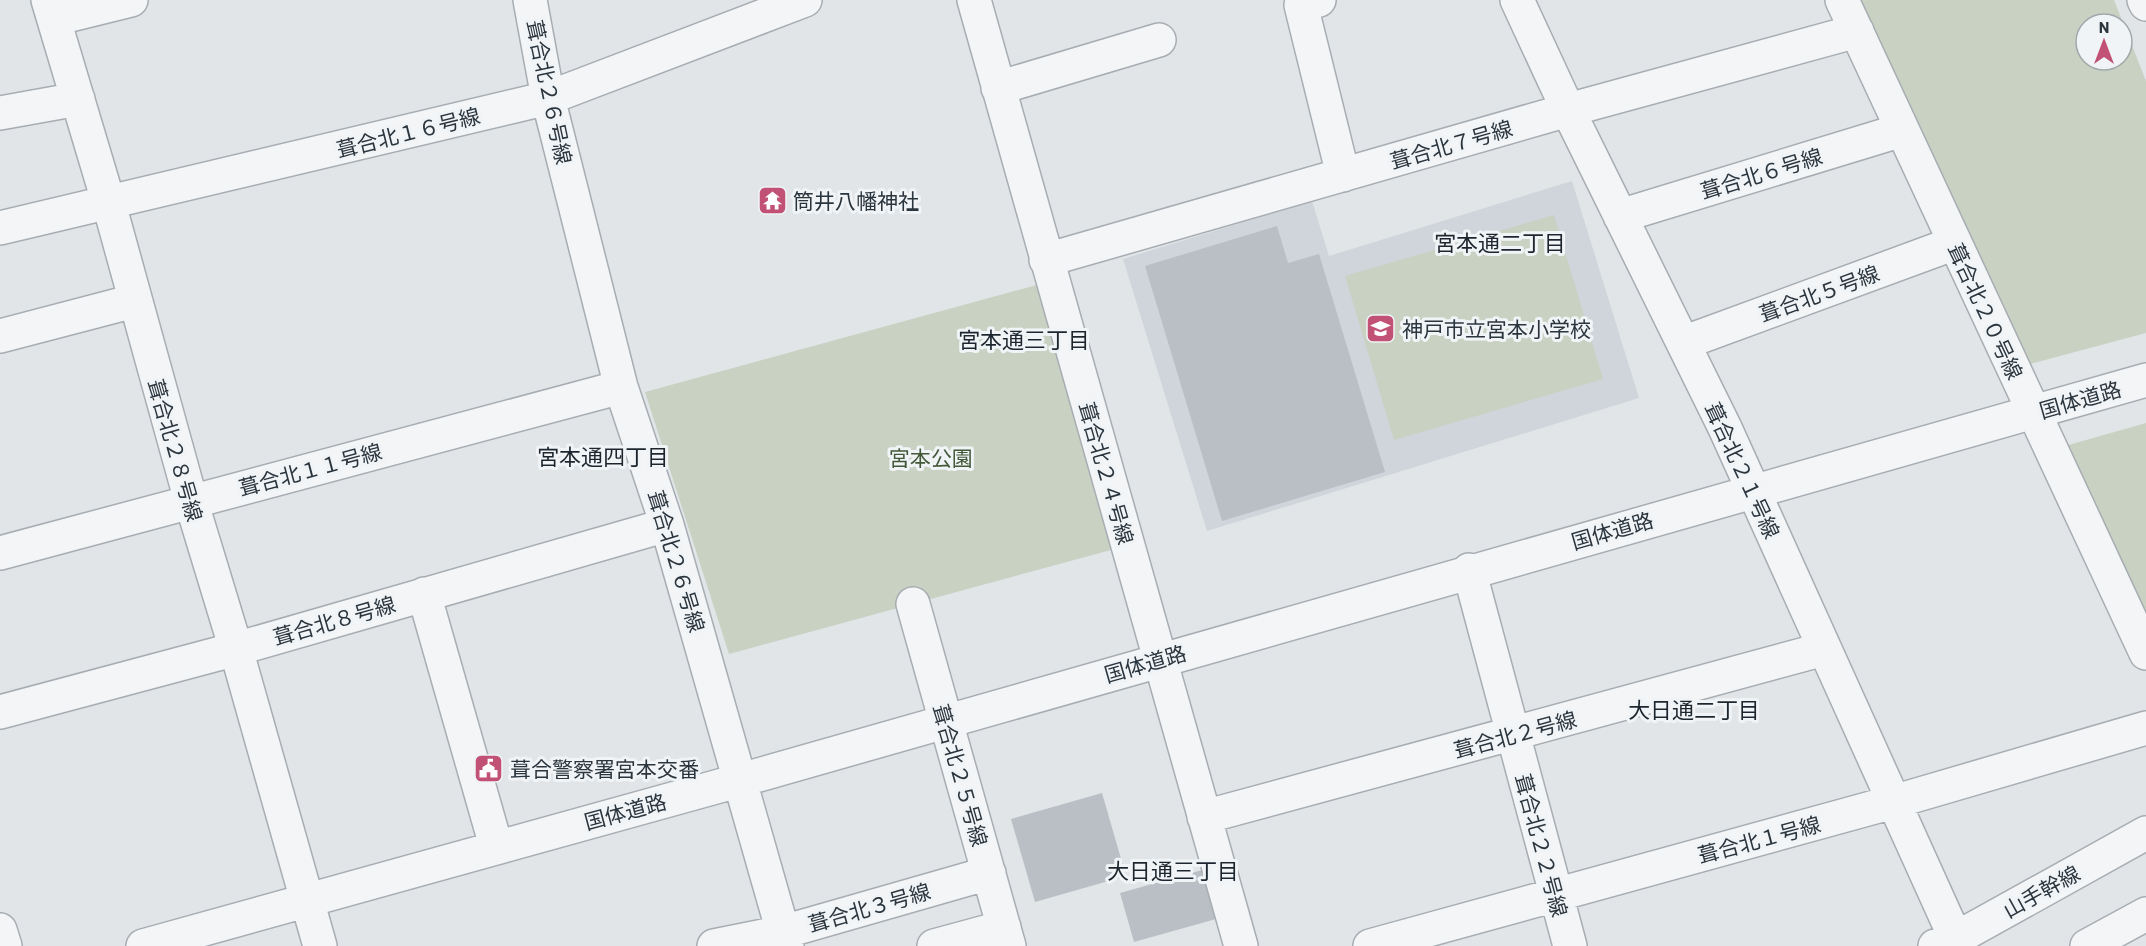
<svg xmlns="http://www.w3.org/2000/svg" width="2146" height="946" viewBox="0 0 2146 946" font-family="Barlow,'Noto Sans JP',sans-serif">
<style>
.built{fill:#cfd5da}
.green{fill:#c9d1c3;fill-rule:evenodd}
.building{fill:#b9bfc5}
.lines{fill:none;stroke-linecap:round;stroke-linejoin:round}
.minor-casing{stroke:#a7adb2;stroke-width:36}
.minor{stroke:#f3f5f7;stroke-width:33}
.labels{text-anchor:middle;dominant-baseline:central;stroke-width:6;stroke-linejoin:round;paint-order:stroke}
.street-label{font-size:21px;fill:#2b353e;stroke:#f0f4f6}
.poi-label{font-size:21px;fill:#2b353e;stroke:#f0f4f6;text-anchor:start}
.park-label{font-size:21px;fill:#44593a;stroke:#f0f4f6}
.neighbourhood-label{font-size:22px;fill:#1d262f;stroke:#f0f4f6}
</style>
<rect width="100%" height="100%" fill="#e1e5e8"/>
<path class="built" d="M1572 181 1639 398 1207 531 1123 259 1312 201 1329 256Z"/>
<path class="green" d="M1855 0H2114L2146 81V333L2023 366ZM2086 24H2122V60H2086Z
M1554 215 1603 379 1394 440 1345 276Z
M1044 283 1122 547 729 654 645 392Z
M2146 423V623L2065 446Z"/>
<path class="building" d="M1277 226 1288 263 1319 254 1385 472 1222 521 1145 266Z
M1102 793 1126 876 1035 902 1011 819Z
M1202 870 1216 919 1134 942 1120 893Z"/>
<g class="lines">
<defs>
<path id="minor" d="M48 0 109 204 191 501 236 649 320 946
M530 0 548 98 621 387 667 525 787 946
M974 0 1241 946
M1319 0 1301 5 1343 175
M1517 0 1568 110 1725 428 1959 946
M1842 0 2146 653
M2144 0 2146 4
M54 19 131 0
M998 88 1159 40
M0 113 78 99
M1620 216 1902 130
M0 228 548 98 805 0
M1046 260 1568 110 1857 31
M0 336 134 301
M1683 343 1955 243
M0 553 621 387
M1469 570 1570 946
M424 594 496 846
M913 604 1009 946
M0 712 236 649 667 525
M1204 817 1824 649
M0 930 5 946
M143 946 741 780 2146 380
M714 946 783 932 989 873
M934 946 1004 927
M1370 946 1893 802 2146 728
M1935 946 1955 939 2146 833
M2087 946 2146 914"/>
</defs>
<use href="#minor" class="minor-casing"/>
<use href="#minor" class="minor"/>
</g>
<defs>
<symbol id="temple-square" viewBox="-11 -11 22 22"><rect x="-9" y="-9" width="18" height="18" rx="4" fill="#c15275" stroke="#f0f4f6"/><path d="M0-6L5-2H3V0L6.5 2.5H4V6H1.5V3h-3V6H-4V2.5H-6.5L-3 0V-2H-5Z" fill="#fff"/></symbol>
<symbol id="school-square" viewBox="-11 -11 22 22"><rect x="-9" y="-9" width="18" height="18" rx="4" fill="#c15275" stroke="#f0f4f6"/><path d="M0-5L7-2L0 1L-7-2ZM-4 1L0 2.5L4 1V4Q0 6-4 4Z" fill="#fff"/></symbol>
<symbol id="civic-square" viewBox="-11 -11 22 22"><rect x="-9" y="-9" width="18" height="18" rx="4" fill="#c15275" stroke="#f0f4f6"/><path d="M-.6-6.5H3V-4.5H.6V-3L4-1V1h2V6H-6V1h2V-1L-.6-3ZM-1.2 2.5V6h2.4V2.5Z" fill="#fff"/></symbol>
</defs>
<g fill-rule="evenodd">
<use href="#temple-square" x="756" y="184" width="33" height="33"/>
<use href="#school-square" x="1364" y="312" width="33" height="33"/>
<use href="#civic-square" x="472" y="752" width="33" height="33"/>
</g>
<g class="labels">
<g class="street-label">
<text transform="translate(550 92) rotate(78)">葺合北２６号線</text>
<text transform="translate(408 132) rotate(-14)">葺合北１６号線</text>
<text transform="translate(1451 144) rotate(-16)">葺合北７号線</text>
<text transform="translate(1761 173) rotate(-17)">葺合北６号線</text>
<text transform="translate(1819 293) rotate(-20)">葺合北５号線</text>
<text transform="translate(1986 311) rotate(65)">葺合北２０号線</text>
<text transform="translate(2080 399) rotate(-16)">国体道路</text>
<text transform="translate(176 450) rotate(74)">葺合北２８号線</text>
<text transform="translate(310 469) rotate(-15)">葺合北１１号線</text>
<text transform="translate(1743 470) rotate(65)">葺合北２１号線</text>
<text transform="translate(1107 473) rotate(74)">葺合北２４号線</text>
<text transform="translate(1612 530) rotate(-16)">国体道路</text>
<text transform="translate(677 561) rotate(73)">葺合北２６号線</text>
<text transform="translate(334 620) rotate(-16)">葺合北８号線</text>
<text transform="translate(1145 663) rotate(-16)">国体道路</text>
<text transform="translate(1515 734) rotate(-15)">葺合北２号線</text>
<text transform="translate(961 775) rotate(74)">葺合北２５号線</text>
<text transform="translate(625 811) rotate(-15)">国体道路</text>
<text transform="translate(1759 839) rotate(-15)">葺合北１号線</text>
<text transform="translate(1542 845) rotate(75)">葺合北２２号線</text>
<text transform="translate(2041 891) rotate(-29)">山手幹線</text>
<text transform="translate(869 907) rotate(-16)">葺合北３号線</text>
</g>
<g class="poi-label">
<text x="793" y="200">筒井八幡神社</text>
<text x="1402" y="328">神戸市立宮本小学校</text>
<text x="510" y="768">葺合警察署宮本交番</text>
</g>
<g class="park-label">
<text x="931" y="457">宮本公園</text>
</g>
<g class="neighbourhood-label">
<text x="1500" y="242">宮本通二丁目</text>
<text x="1024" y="339">宮本通三丁目</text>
<text x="603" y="456">宮本通四丁目</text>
<text x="1694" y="709">大日通二丁目</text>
<text x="1173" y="870">大日通三丁目</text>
</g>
</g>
<g transform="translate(2104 42)"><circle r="28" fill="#f0f4f6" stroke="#a1a8ac" stroke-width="1.5"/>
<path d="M0-4.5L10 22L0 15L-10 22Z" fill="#c15275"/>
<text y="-9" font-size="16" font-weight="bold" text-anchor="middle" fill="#2b353e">N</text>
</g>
</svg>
